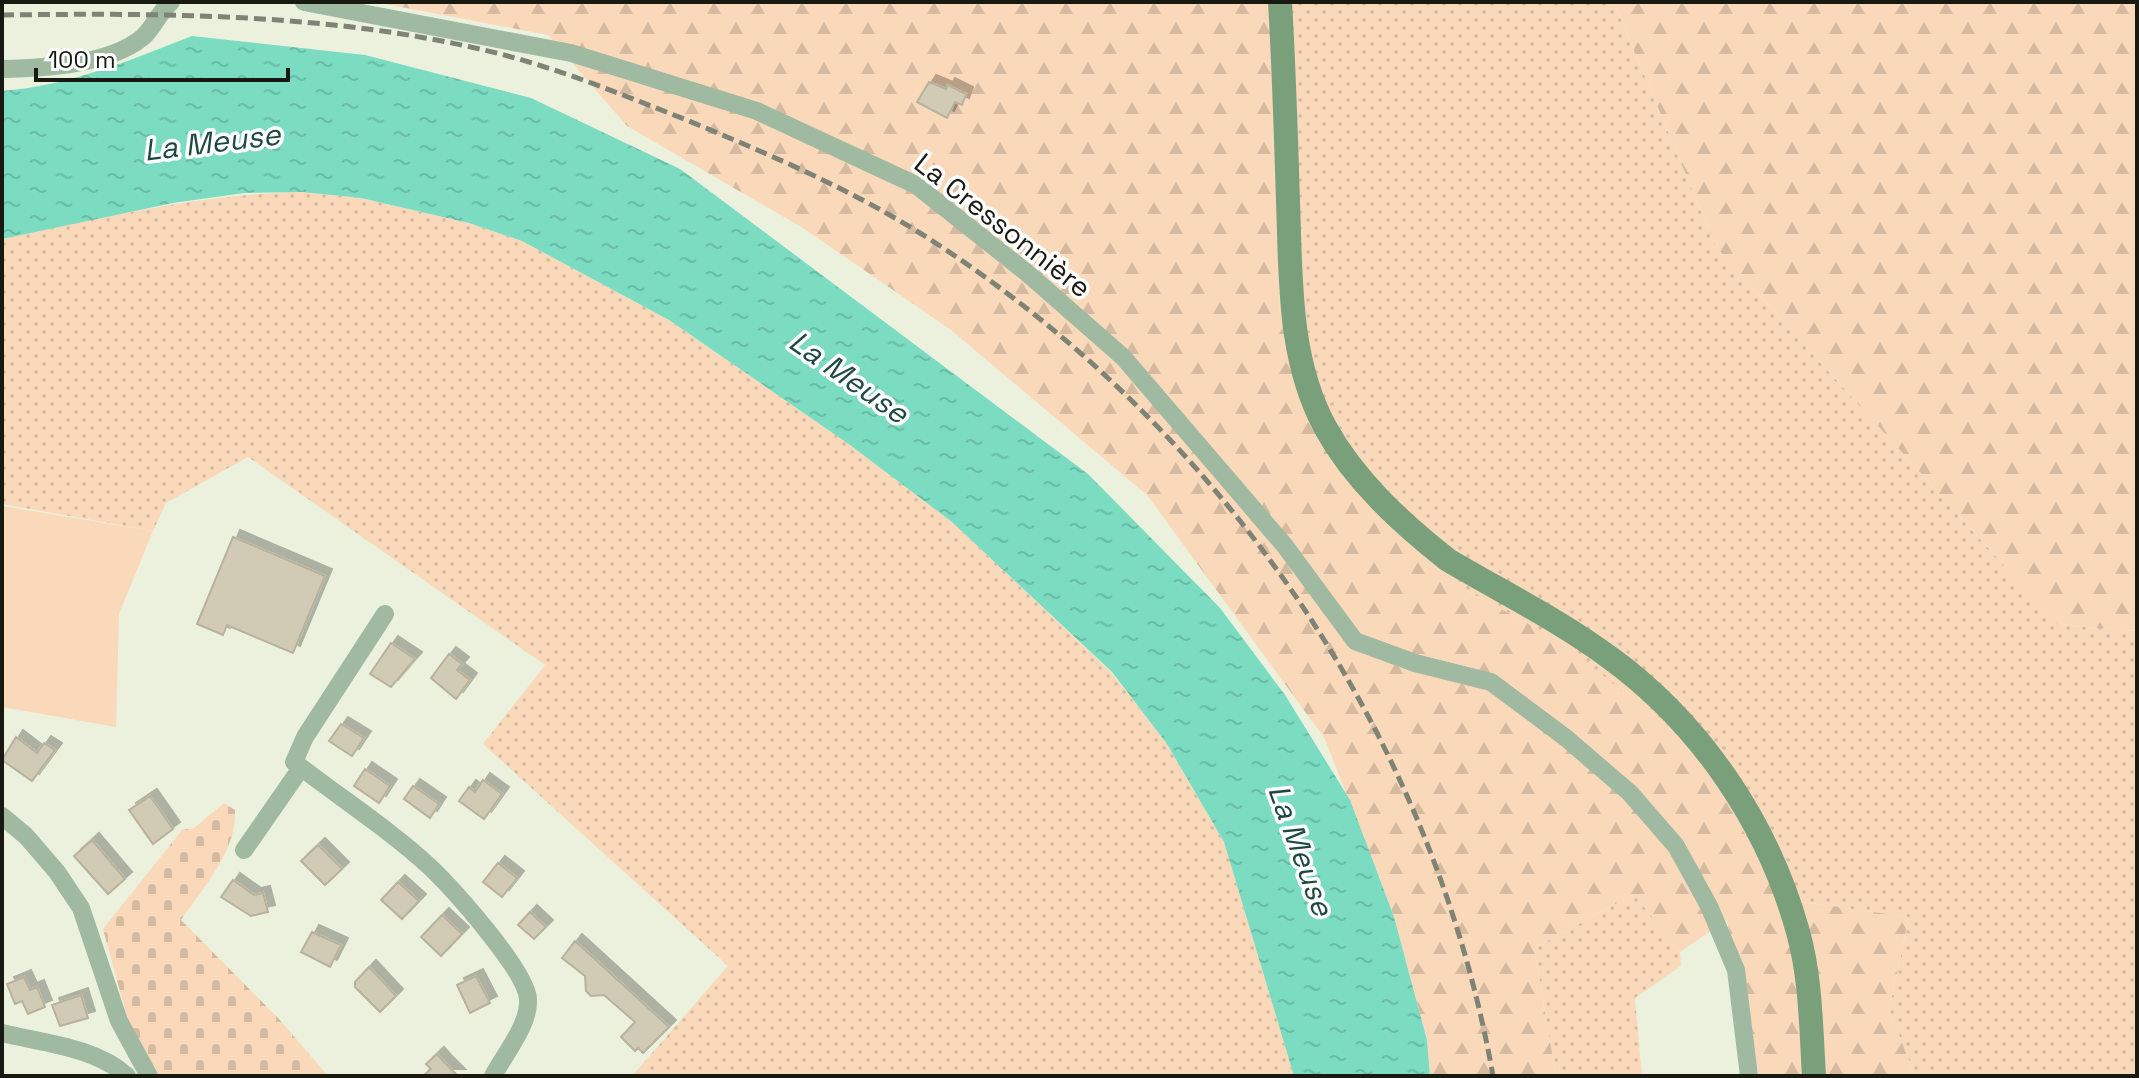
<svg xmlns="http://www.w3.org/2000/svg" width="2139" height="1078" viewBox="0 0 2139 1078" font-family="'Space Grotesk',sans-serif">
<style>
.grass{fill:url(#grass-dots)}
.forest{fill:url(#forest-firs)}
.cemetery{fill:url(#cemetery-stones)}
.pitch{fill:#fad9ba}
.water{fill:url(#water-ripples)}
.building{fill:#d1cbb6;stroke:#b8b29d;stroke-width:2;filter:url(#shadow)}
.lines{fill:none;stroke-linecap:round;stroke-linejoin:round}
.street{stroke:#a0baa1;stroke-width:18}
.secondary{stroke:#79a07b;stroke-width:24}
.rail{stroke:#7f8375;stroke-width:5;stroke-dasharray:12 6;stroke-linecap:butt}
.labels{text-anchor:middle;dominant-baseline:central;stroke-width:7;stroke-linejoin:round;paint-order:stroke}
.street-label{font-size:28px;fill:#181a12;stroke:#fff}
.water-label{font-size:30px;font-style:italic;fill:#1e493d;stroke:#fff}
</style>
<defs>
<pattern id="grass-dots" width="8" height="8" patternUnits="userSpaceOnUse" patternTransform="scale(2)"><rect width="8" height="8" fill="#fad9ba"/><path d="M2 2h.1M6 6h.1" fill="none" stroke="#d6ba9f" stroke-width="1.8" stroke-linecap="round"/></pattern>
<pattern id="forest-firs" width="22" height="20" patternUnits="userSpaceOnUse" patternTransform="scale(2)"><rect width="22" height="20" fill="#fad9ba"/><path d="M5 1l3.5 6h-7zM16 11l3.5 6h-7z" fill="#d6ba9f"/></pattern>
<pattern id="cemetery-stones" width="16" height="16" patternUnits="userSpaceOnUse" patternTransform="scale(2)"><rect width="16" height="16" fill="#fad9ba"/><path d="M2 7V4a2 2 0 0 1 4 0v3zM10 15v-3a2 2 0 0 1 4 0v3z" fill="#d6ba9f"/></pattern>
<pattern id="water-ripples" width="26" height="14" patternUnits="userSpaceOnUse" patternTransform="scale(2)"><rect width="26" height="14" fill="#7bdcc1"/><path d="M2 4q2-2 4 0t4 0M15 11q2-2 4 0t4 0" fill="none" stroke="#6abca5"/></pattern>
<filter id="shadow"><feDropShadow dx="7" dy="-7" stdDeviation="0" flood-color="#0004"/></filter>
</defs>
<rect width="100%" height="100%" fill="#ebf1dc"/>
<path class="grass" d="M1269 2H1614L1716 247 2058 625 2137 631V1076H1915L1889 1010 1909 917 1780 899 1565 643 1448 581 1339 459 1280 320 1277 121Z
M302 192 361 198 469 223 522 241 669 320 850 445 952 522 1111 672 1167 744 1224 842 1294 1076H632L728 966 483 744 545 665 248 457 166 503 153 531 2 504V239C102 218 200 194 302 192Z
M1634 894 1680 952 1681 966 1635 998 1642 1076H1556L1534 948Z"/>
<path class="forest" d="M375 2H1269L1277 121 1280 320 1339 459 1448 581 1565 643 1707 764 1780 899 1909 917 1889 1010 1915 1076H1759L1727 920 1680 952 1634 894 1534 948 1556 1076H1430L1427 1040 1394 917 1325 739 1147 495 951 330 803 228 627 126 548 35Z
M1614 2H2137V631L2058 625 1716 247Z"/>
<path class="cemetery" d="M224 803 235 810C237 851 203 888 181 920L279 1019 328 1076H160L130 1028 103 929 182 830 194 828Z"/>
<path class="pitch" d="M2 506 153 531 119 614 116 727 2 707Z"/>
<path class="water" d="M192 36 365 55 531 98 680 169 1088 474 1220 608 1285 695 1350 800 1394 917 1427 1040 1430 1076H1294L1224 842 1167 744 1112 672 952 522 850 445 669 320 522 241 469 223 361 198 302 192 244 193 173 203 2 239V91C68 86 131 60 192 36Z"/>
<path class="building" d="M929 82 946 89 948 85 966 94 962 105 955 102 947 118 917 102Z
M233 537 325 576 293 653 227 625 223 635 197 624Z
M391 643 415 659 391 687 370 674Z
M449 654 462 664 457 670 470 680 456 699 431 678Z
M341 724 364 738 352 756 329 741Z
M16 737 37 753 44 743 55 750 32 781 2 760Z
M365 769 390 786 379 803 354 786Z
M483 780 502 794 484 819 459 801 469 787 475 792Z
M413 786 439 804 430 818 404 799Z
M150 796 173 829 153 844 129 810Z
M92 840 125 879 108 894 74 856Z
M318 845 342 869 325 885 301 861Z
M498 863 517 878 502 897 483 882Z
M233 880 254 895 263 893 268 912 251 916 221 897Z
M398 882 419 901 402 919 381 900Z
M530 912 546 927 534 939 518 925Z
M442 915 462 934 441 956 421 937Z
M312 932 341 945 330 967 301 952Z
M575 941 669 1027 643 1053 638 1048 635 1051 621 1037 635 1022 604 995 591 996 586 991 585 976 562 958Z
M369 967 396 996 380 1012 355 987V982Z
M476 976 490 1003 470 1013 457 985Z
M24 977 30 990 37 987 45 1007 28 1014 22 1001 15 1004 7 984Z
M81 995 88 1018 60 1026 52 1005Z
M437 1054 444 1062 458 1076H423L431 1069 426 1064Z"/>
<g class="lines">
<path class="street" d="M304 2 571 53 757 111 916 185 1026 272 1123 357 1285 546 1355 641 1415 663 1491 682 1566 738 1630 793 1676 846 1709 906 1736 970 1749 1076
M2 69C43 68 110 65 143 37 154 27 159 12 171 2
M385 614 305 737 294 762C339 797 389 829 430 867 452 888 526 970 528 999 530 1024 504 1055 493 1076
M2 816 26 836 57 872 81 908 119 1021 149 1076
M244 850 301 768
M2 1033C43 1043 95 1047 127 1076"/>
<path class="secondary" d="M1280 2C1284 69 1286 135 1288 202 1291 279 1288 358 1325 427 1354 480 1401 523 1448 560 1502 592 1559 620 1609 657 1700 723 1768 823 1798 932 1811 978 1811 1029 1814 1076"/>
<path class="rail" d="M2 15C163 13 326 13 484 50 553 66 618 93 684 119 764 152 846 187 920 233 1216 420 1432 730 1493 1076"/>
</g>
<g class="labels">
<g class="street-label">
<text transform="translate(1003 225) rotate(38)">La Cressonnière</text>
</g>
<g class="water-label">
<text transform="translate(212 142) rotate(-7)">La Meuse</text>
<text transform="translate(849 377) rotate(35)">La Meuse</text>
<text transform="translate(1301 850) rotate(70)">La Meuse</text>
</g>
</g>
<rect width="2139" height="1078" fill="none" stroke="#181a12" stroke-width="8"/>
<path d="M36 68v12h252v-12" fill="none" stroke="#181a12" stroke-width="4"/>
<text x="48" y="68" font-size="24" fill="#181a12" stroke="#ffffff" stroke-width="6" paint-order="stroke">100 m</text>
</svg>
